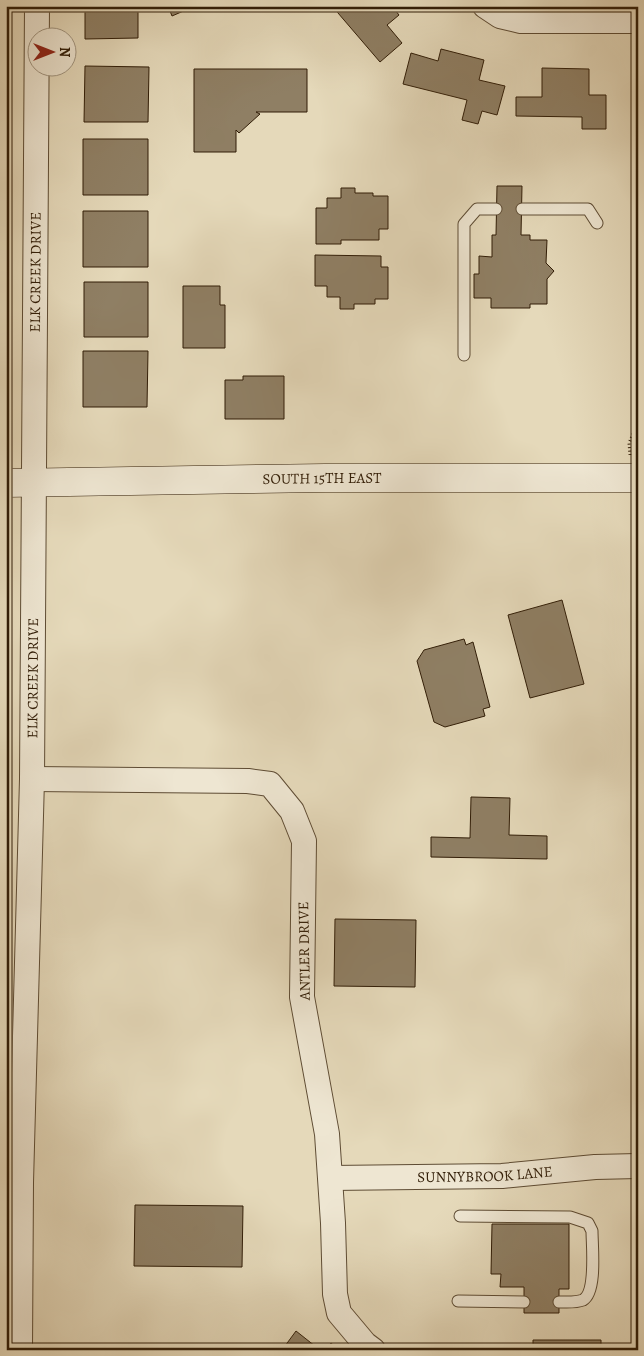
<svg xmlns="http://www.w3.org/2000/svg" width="644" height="1356" viewBox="0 0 644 1356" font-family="Alegreya,serif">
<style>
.building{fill:#8f7f64;stroke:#311d07}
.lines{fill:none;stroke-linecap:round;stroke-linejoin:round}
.service-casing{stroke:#5e4c34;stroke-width:13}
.minor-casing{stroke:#5e4c34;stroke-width:26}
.secondary-casing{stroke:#311d07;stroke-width:29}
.path{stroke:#311d07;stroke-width:3;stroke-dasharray:1 2.5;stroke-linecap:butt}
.service{stroke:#eee6d2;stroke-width:11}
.minor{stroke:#eee6d2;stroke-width:24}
.secondary{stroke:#eee6d2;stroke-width:28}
.labels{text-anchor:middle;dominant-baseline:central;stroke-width:4;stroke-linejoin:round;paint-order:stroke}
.street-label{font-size:15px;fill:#311d07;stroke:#eee6d2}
</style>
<rect width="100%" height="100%" fill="#e5d9ba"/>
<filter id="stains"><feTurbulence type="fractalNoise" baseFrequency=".004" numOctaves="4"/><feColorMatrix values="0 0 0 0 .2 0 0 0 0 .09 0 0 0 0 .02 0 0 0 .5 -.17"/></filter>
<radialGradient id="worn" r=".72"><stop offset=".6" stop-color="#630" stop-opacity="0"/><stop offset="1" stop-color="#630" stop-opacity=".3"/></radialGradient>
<path class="building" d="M85 6H138V38L85 39Z
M168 6H195L172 16Z
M332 6H392L399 15 387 25 402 43 380 62Z
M441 49 484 60 479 80 505 86 497 115 482 111 478 124 462 120 467 100 403 84 411 53 438 61Z
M85 66 149 67 148 122H84Z
M542 68 589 69V95H606V129H582V117L516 116V97H542Z
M194 69H307V112H256L260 114 239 133 236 130V152H194Z
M83 139H148V195H83Z
M497 186H522L521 235H530V240H547L546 263 554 271 547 279V304H530V308H491V298H474V274H479V256L492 257V235H496Z
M341 188H355V193H373V196H388V229H379V240H341V244H316V208H327V198H341Z
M83 211H148V267H83Z
M315 255 381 256V267H388V299H375V304H354V309H340V297H327V286H315Z
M84 282H148V337H84Z
M183 286H220V305H225V348H183Z
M83 351H148L147 407H83Z
M243 376H284V419H225V380H243Z
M562 600 584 684 530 698 508 615Z
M464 639 466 645 473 642 490 707 483 709 485 716 445 727 434 722 417 661 424 650Z
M471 797 510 798 509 835 547 836V859L431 857V837L470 838Z
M335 919 416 920 415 987 334 986Z
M135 1205 243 1206 242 1267 134 1266Z
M492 1224H569V1289H559V1313H524V1287H500L501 1274H491Z
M296 1331 320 1350H282Z
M533 1340H601V1350H533Z
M331 1343 339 1350H325Z
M152 1345 206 1346V1350H152Z
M69 1347H131V1350H69Z"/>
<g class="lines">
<defs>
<path id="service" d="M522 209H588L597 223
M464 355V224L477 209H496
M460 1216 570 1217 588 1223 592 1231C592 1246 597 1292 583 1300 575 1303 567 1302 559 1302
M458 1301 524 1302"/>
<g id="minor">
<path d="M485 6 500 16 521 21H638"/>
<path d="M32 779 248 781 270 784 292 811 304 841 302 997 327 1134 333 1223 335 1294 339 1313 365 1344 373 1350"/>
<path id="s1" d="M331 1178 502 1176 595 1167 638 1166"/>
<path id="s2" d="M20 1350 21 1183 32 779 37 6"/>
</g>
<g id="secondary">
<path id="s3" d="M6 483 325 478H638"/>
</g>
</defs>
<use href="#service" class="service-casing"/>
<use href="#minor" class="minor-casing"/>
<use href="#secondary" class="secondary-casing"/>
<path class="path" d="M6 270 12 271
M630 455 629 443 638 422
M636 501 638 516"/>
<use href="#service" class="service"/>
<use href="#minor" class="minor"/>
<use href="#secondary" class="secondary"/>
</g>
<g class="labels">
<g class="street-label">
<text stroke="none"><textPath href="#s2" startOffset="1078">ELK CREEK DRIVE</textPath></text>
<text stroke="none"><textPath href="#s3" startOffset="316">SOUTH 15TH EAST</textPath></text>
<text stroke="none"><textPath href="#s2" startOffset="672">ELK CREEK DRIVE</textPath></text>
<text transform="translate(304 951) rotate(-91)">ANTLER DRIVE</text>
<text stroke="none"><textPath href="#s1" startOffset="154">SUNNYBROOK LANE</textPath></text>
</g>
</g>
<rect width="644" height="1356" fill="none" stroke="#e5d9ba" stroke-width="25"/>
<rect x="8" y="8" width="629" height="1341" fill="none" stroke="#311d07" stroke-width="2.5"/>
<rect x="12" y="12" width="619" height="1331" fill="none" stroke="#311d07"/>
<g transform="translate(52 52) rotate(90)"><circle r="24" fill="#eee6d2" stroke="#a29681"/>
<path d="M0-4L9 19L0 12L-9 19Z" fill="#8f2418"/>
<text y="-8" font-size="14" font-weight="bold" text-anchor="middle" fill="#311d07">N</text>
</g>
<rect width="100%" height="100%" filter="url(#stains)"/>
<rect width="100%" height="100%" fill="url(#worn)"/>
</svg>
